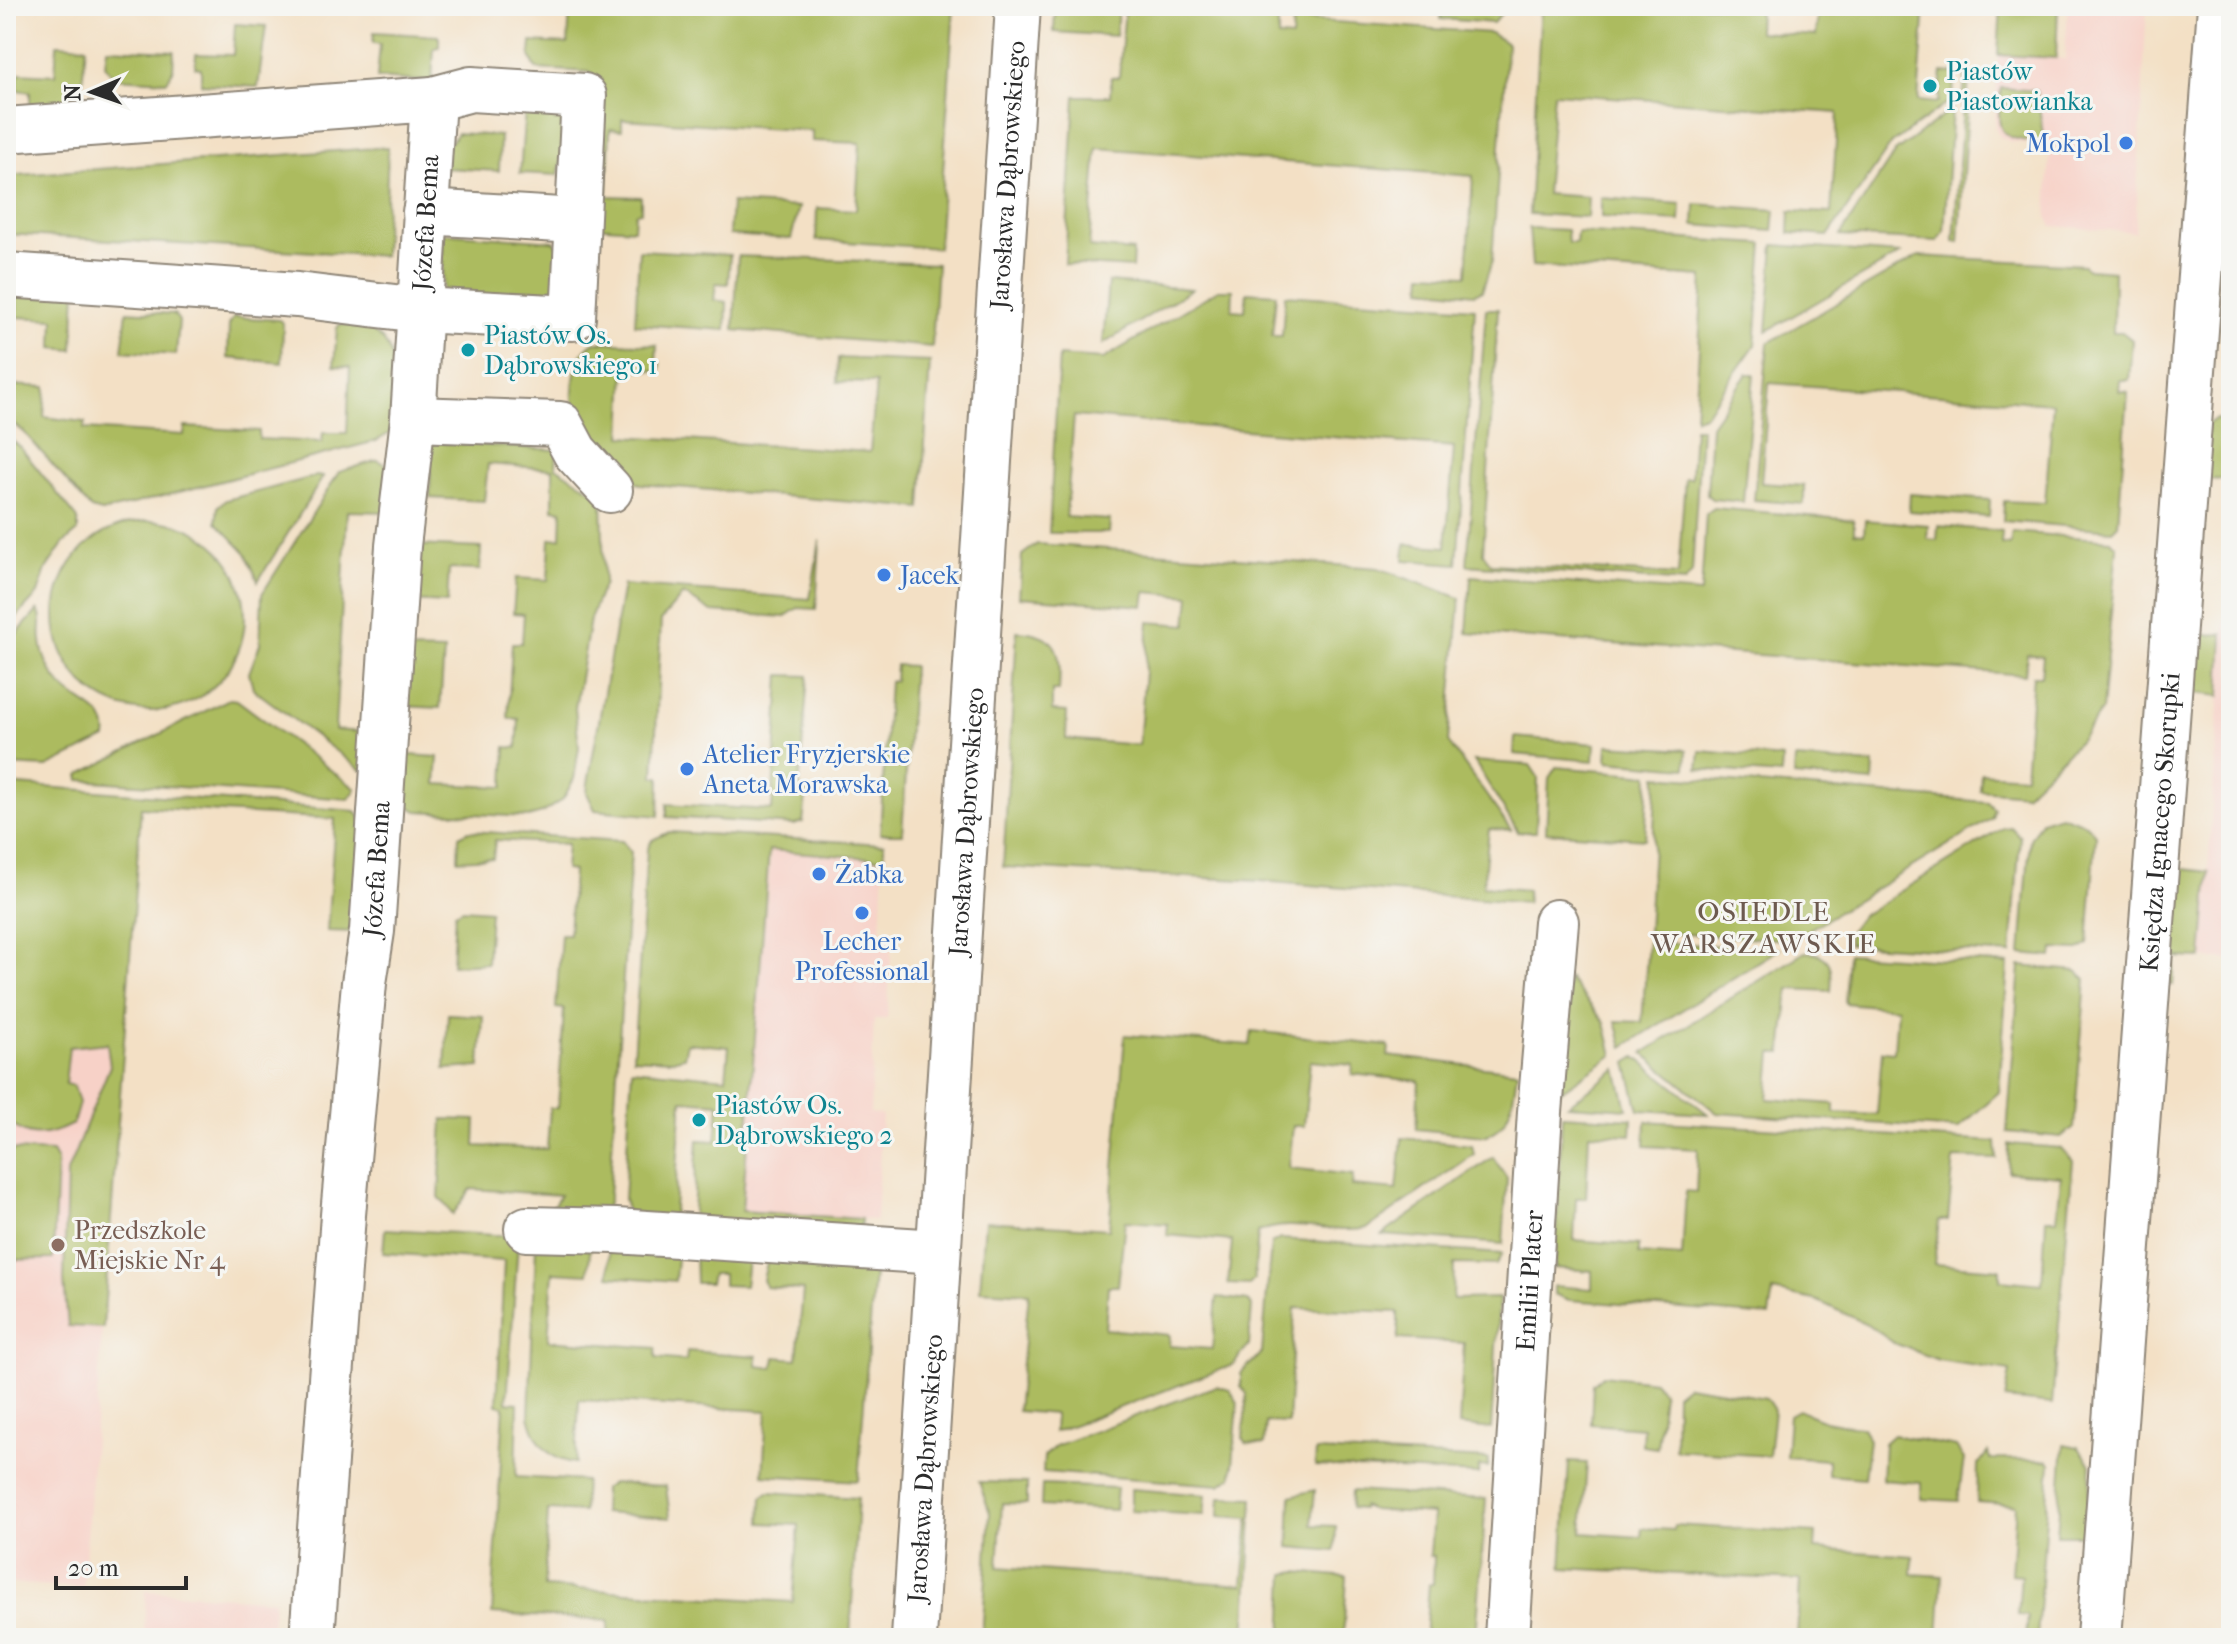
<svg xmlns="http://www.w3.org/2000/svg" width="2237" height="1644" viewBox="0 0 2237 1644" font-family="'IM FELL French Canon',serif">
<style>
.built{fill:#f7d1c7}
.green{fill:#acbb5e;stroke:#6c7344;stroke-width:2}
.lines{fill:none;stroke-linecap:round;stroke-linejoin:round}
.minor-casing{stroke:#8f8678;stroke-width:48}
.minor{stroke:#fff;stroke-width:44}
.culture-dot{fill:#0f9aa8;stroke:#f6f6f2;stroke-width:3}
.shop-dot{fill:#3f7fe0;stroke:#f6f6f2;stroke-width:3}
.education-dot{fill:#8d6e63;stroke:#f6f6f2;stroke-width:3}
.labels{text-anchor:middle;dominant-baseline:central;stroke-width:6;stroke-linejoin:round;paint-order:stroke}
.culture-label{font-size:26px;fill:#0d838f;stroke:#f6f6f2;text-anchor:start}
.shop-label{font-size:26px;fill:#366cbe;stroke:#f6f6f2;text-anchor:start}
.street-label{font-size:26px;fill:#2b2b2b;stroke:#f6f6f2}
.education-label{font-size:26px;fill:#785e54;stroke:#f6f6f2;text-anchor:start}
.neighbourhood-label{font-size:28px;letter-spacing:2px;fill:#6d5a4f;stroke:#f6f6f2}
</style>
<rect width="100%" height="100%" fill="#f6f6f2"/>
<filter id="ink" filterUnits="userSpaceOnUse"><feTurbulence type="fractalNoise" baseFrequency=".0125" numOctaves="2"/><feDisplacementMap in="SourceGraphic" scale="16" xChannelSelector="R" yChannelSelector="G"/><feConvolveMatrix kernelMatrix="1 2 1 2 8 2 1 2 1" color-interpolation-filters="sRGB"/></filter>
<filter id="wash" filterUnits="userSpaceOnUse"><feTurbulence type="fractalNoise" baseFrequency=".006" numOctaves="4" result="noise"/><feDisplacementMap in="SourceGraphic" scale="32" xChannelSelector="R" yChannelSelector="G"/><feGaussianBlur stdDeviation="1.8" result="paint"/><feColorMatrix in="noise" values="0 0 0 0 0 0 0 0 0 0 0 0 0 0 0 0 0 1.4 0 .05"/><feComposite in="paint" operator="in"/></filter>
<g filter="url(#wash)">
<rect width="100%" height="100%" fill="#f3e0c5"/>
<path class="built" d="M2068 6H2147L2135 232 2052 226 2047 217 2050 145 2011 142 2000 137 1995 128 1998 55 2065 59Z
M2226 600H2231V960L2202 958Z
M6 797 141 806 83 1588 6 1583Z
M771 850 884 859 881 936H892L887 1019H874L870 1113 882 1115 876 1220 742 1212Z
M146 1591 274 1600 272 1638H144Z"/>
<path class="green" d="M570 6H954L938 248 816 240 817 208 856 210 860 143 812 141V131L622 119V130L610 129 607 196 641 197V212L635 213 634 229 593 226 603 102 590 72 536 69 530 56 531 42 568 44Z
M1061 6 1118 7 1116 36 1054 32 1055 10Z
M1442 6H1508L1493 23 1441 19Z
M1541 6H1759L1758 32 1816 36 1818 10H1812V6H1925L1918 101 1938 103 1942 72 1954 73 1953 99 1892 143 1828 236 1789 233 1790 211 1831 213 1838 113 1554 93 1546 194 1588 197 1587 217 1529 214Z
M2001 6H2058L2056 58 1998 55Z
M1125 8 1278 18V37L1292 38 1293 19 1491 33 1507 44 1492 261 1482 291 1474 294 1422 288 1423 273 1467 275 1473 176 1097 148 1089 247 1133 251 1132 268 1065 264 1075 96H1110L1111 77H1119Z
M235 24 266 26 258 87 201 84V68L195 67 196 54 233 55Z
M374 32 439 36V47L434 48 432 82 377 78 380 44 373 43Z
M57 44 86 46 79 111 30 107V92L17 90 18 73 55 75Z
M107 48 174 51 173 70 167 81 114 78 105 65Z
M1965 74H1969L1959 242 1954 241Z
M2001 88 2037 91 2044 143C1997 138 1996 135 2001 88Z
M1952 109 1944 232 1938 241 1840 236 1895 152Z
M525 110 574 113 558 175 520 173Z
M457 133 500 136 499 171 445 168V150Z
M388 147 384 256 6 234V176Z
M1601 198 1681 204 1680 221 1601 217Z
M731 203 799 207 791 239 729 235Z
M1695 204 1775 210 1773 231 1694 225Z
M1529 228 1567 230 1568 243H1576L1577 232 1763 244 1755 345 1705 415 1695 418 1703 277 1532 266Z
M443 233 554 241 561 249 564 301 443 293Z
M1774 245 1900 254 1767 331Z
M639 250 730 255 728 284 716 283 714 300 727 302 726 330 635 324Z
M738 256 937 264 932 347 734 330Z
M1919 256 2084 265 2088 269 2114 271 2113 332H2122L2132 340 2129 380H2120L2119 391 2128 392 2118 524 2112 530 2003 521 2004 501 2045 503 2053 403 1769 383 1761 483 1804 486V504L1754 500 1768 343Z
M1108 282 1192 289 1103 344Z
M16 288 76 291 73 350 53 348 54 319 17 317Z
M1218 290H1233L1232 310 1245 311 1247 292 1276 294 1272 336H1282L1285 295 1475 308 1457 564 1404 560 1405 544 1446 547 1454 447 1074 416 1066 517 1110 520 1109 533H1049L1059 356 1103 359Z
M1486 309H1498L1483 553 1491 564 1678 575 1685 478H1691L1694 428H1701L1692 573 1685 582 1467 565Z
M127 311 174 314 179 321 176 355 122 351Z
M234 317 279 320 283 323 282 363 228 358 229 325Z
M340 324C409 326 394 384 390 433L376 441 102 512 91 509 24 432 6 418 9 385 46 387 44 417 85 422 84 429 184 435 185 427 259 431V439L322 442 323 433H347L350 367 334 366 337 328Z
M595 342 657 345 656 362 661 363 660 371 625 369 622 436 870 452 876 383 837 382 838 358 930 362 921 508 641 484C631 482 621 480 612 473 603 465 581 426 576 414 569 394 574 351 595 342Z
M1747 374H1754L1743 502 1712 499 1707 495 1711 425Z
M2215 419 2231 420V480L2203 479 2208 424Z
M6 436 20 447 78 519V531L63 544 46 569 38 594 6 628Z
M436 442 557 450 556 467 602 497 604 583 590 619 575 708 579 747 574 779 563 799 542 813 528 817 417 811 401 801 397 754 438 757 436 784 504 787 506 747 517 748 519 719 508 718 512 643H522L524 614 513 613 516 578 548 580 550 539 561 538 562 510 553 509V469L488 464 484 501 430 498 431 447Z
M378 460 387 465V512L347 511 335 730 374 733 372 767 361 770 253 689 249 673 260 644 262 594 339 472Z
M317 476 323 477 258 581 246 553 216 522 218 506 226 500Z
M1910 494 1990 500 1989 517 1909 511Z
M1714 508 1854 520V533L1864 534 1865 520 1928 525 1927 539 1937 540 1938 526 2002 531 2001 544 2010 545 2012 532 2111 540 2117 547 2102 710 2079 741 2025 794 1980 790 1981 773 2025 776 2033 676H2041L2043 656 2027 654 2025 675 1467 633 1471 576 1701 593 1706 514Z
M55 616a95 95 0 1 1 190 0a95 95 0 1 1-190 0Z
M820 540 816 609 798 608 784 617 712 612 683 594 661 620 654 777H660L659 816 595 810 587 793 588 783 623 585 810 599Z
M1037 544 1378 568 1460 598 1448 742 1511 830 1489 829 1483 886 1527 890V903L1260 881 1003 867 1017 631C1061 633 1061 653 1059 691H1052V711L1067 712 1066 739 1139 745 1149 622 1187 625 1190 596 1146 592 1144 606 1019 597 1022 555Z
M415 545 481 548 480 570 449 569 447 603 407 601Z
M38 610C44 620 39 629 41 640 42 656 50 673 61 685 76 704 111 709 106 738L47 767 6 765V646Z
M2223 634 2220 696 2187 692 2192 641 2199 635Z
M404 650 444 651 440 708 401 706Z
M896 665 913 666 902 834H880L889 681H895Z
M780 675 808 676 799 788 807 789 803 822 794 825 667 817V804L772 810Z
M229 699 237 700 356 789 349 799 80 780 79 775Z
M1515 737 1595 744 1594 761 1514 754Z
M1608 745 1687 750 1686 768 1607 761Z
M1700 751 1782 758 1781 775 1698 769Z
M1795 759 1874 764 1873 782 1794 776Z
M1474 761 1530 765 1538 777 1536 832H1518Z
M1556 767 1649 775 1645 839 1546 832 1549 778Z
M1657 776 1987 802 1994 809 1992 818 1792 940 1648 932Z
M6 784 356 811 367 828 358 932 327 931 335 819 141 807 103 1328 68 1326 64 1281 67 1172 110 1066 107 1043 69 1047 65 1084 74 1086 79 1103 73 1124C48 1137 25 1141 6 1118Z
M2060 815 2086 824 2096 835 2088 944 2079 950 2053 949 2052 957 2021 954 2030 839 2041 821Z
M2011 827 2020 837 2011 954 1849 944V932L1861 916 2003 828Z
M469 831 622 841 631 852 609 1198 606 1211 543 1222 560 1195 471 1189 453 1214 439 1197 443 1119 476 1120 475 1146 547 1149 550 1108H558L564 1009 556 1008 561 934H569L573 871 565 870 567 844 495 840 493 858 458 860 459 836Z
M669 832 884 844V859L769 850 742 1211 861 1219 860 1236 692 1224 698 1140 716 1141 719 1103 682 1100 673 1223 627 1211 624 1199 632 1069 726 1078 729 1047 687 1043 684 1057 672 1060 633 1058 647 850 652 840Z
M2183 869 2209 872 2202 958 2175 957 2173 985 2166 984 2175 875Z
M463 909 490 911 487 963 452 965 455 913Z
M1648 942 1779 949 1623 1047 1616 1021 1642 1022Z
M1805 952C1832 954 1833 967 1831 991L1789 989 1782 1053H1772L1768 1099 1834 1104V1113L1877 1115 1882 1051 1894 1052 1897 1008 1845 1003 1848 954 2008 964 1999 1092 1958 1129 1717 1113 1643 1053Z
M2020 966 2077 971 2086 979 2074 1127 2061 1137 2007 1132Z
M1568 978 1605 1023 1613 1055 1561 1091Z
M448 1014 483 1016 480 1067 445 1069Z
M1252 1031 1389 1046 1388 1056 1517 1071C1514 1095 1512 1128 1484 1136L1416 1129 1419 1081 1352 1074 1353 1065 1310 1061 1304 1126H1293L1289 1168 1353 1175 1352 1186 1397 1190 1402 1138 1472 1145 1474 1154 1368 1228C1331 1236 1294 1217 1258 1232L1254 1280 1249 1285 1228 1284 1232 1241 1167 1235 1168 1224 1125 1221 1118 1286H1108L1105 1329 1170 1335 1169 1346 1212 1349 1217 1297 1248 1301 1252 1306 1249 1345 1233 1365 1054 1432 1055 1414 1017 1411 1029 1293 980 1290 985 1221 1109 1229 1125 1035 1250 1045Z
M1636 1057 1708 1114 1639 1110 1627 1063Z
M1617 1069 1627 1109 1568 1105Z
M1562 1115 1632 1119 1631 1135 1589 1133 1586 1198H1576L1574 1240 1639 1245V1254L1682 1257 1686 1191 1696 1192 1698 1149 1645 1146 1646 1121 1996 1142 1997 1159 1954 1158 1948 1220H1939L1934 1264 2000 1269V1280L2042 1284 2046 1219H2057L2061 1176 2008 1172 2009 1144 2061 1148 2073 1161 2052 1404 2005 1399 2010 1371 1938 1360 1894 1343 1867 1324 1818 1301 1773 1291 1769 1316 1569 1300 1554 1294V1286L1592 1289V1271L1555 1268Z
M13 1150 52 1152 57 1161 53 1259 6 1260 7 1155Z
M1493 1157 1507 1178 1503 1244 1382 1235Z
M385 1229 512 1236 518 1243 507 1402 518 1403 516 1477 585 1481 583 1512 548 1510 544 1587 793 1602 799 1525 761 1523 762 1497 769 1492 858 1498 850 1638H608L609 1620 492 1614 504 1406 497 1405 504 1261 383 1253Z
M1280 1239 1502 1254 1496 1265 1454 1264 1453 1299 1499 1298 1491 1429 1459 1425 1464 1343 1398 1339V1312L1295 1308 1288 1423 1266 1422 1264 1445 1246 1443 1243 1438 1247 1394 1241 1387V1373L1262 1353 1271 1244Z
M591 1242 588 1274 553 1272 548 1340 656 1348V1358L686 1361 687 1351 757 1356V1366L773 1368 775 1357 797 1359 803 1290 766 1287 763 1280 768 1258 875 1259 858 1481 763 1475 767 1411 579 1400 576 1463C548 1461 535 1441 529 1416L536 1246Z
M678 1247 675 1281 609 1276V1249Z
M695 1251H749L745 1286 723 1285V1274H712L710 1283H696Z
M1603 1375 1654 1381 1663 1393 1657 1448 1642 1446 1643 1428 1591 1424 1593 1384Z
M1687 1385 1766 1398 1774 1410 1769 1456 1675 1450 1676 1394Z
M1216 1386 1230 1390 1238 1403 1232 1477 1220 1485 1043 1472 1044 1457 1055 1446Z
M1798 1410 1825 1421 1862 1428 1869 1440 1864 1478 1828 1475V1460L1786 1457 1789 1415Z
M1893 1435 1956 1447 1964 1459 1958 1501 1921 1499V1483L1882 1480 1884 1443Z
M2064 1444 2078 1447 2091 1464 2087 1529 2081 1535H2057Z
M1316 1451 1489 1459 1488 1467 1479 1466 1478 1474 1315 1466Z
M1988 1452 1990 1459 2047 1460 2050 1463 2037 1638H2026L2028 1616 2018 1615 2021 1575 2011 1574 2016 1505 1977 1502 1978 1465Z
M1569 1462 1587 1463 1582 1533 1641 1537 1642 1528 1673 1530 1674 1525 1816 1533 1815 1549 1913 1556 1912 1574 1942 1576 1938 1638H1797L1800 1580 1562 1568Z
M979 1482 1027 1483V1504L1002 1503 998 1567 1243 1585 1249 1518 1219 1516 1220 1497 1253 1498 1245 1638H982L990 1513Z
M612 1483 666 1486 670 1518 603 1513 604 1489Z
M1042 1485 1117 1488 1115 1510 1041 1506Z
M1131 1489 1206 1495 1204 1515 1131 1511Z
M1315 1490 1312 1525 1336 1526 1335 1551 1289 1547 1291 1496Z
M1352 1491 1486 1499 1476 1638H1425L1429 1584H1433L1434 1556H1430L1433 1514 1372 1510 1363 1506 1362 1509 1351 1508Z
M1297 1572 1347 1577 1343 1638H1282L1285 1574Z"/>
</g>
<g filter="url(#ink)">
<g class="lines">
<defs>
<g id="minor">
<path d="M6 130 433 99 471 89 584 96 573 318 419 310 297 295 6 275"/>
<path d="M425 212 577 221"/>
<path d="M413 419 560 424 575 452 610 490"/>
<path d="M527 1229 616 1231 938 1252"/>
<path id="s1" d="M312 1638 343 1215 364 983 372 931 398 546 413 419 433 99"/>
<path id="s2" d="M914 1638 1018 6"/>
<path id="s3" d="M1507 1638 1540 1112 1556 922"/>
<path id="s4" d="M2099 1638 2220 6"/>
</g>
</defs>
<use href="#minor" class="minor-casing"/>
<use href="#minor" class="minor"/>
</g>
</g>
<g class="culture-dot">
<circle cx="1930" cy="86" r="8"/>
<circle cx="468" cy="350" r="8"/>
<circle cx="699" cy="1120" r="8"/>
</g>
<g class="shop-dot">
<circle cx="2126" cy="143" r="8"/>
<circle cx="884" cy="575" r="8"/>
<circle cx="687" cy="769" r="8"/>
<circle cx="819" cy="874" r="8"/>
<circle cx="862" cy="913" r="8"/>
</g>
<circle class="education-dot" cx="58" cy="1245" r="8"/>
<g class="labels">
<g class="culture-label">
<text x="1946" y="71">Piastów<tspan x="1946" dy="30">Piastowianka</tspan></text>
<text x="484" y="335">Piastów Os.<tspan x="484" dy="30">Dąbrowskiego 1</tspan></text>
<text x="715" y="1105">Piastów Os.<tspan x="715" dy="30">Dąbrowskiego 2</tspan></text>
</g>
<g class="shop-label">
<text x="2110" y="143" text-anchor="end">Mokpol</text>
<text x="900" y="575">Jacek</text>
<text x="703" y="754">Atelier Fryzjerskie<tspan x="703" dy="30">Aneta Morawska</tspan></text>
<text x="835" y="874">Żabka</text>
<text x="862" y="941" text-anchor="middle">Lecher<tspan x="862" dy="30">Professional</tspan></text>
</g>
<g class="street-label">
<text stroke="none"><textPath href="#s2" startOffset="1466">Jarosława Dąbrowskiego</textPath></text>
<text stroke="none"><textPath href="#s1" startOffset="1420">Józefa Bema</textPath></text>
<text stroke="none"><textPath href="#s2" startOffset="818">Jarosława Dąbrowskiego</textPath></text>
<text stroke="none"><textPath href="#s4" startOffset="818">Księdza Ignacego Skorupki</textPath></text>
<text stroke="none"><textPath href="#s1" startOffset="772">Józefa Bema</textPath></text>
<text stroke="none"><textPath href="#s3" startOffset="358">Emilii Plater</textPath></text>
<text stroke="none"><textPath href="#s2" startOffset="170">Jarosława Dąbrowskiego</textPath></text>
</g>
<g class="education-label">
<text x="74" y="1230">Przedszkole<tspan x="74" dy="30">Miejskie Nr 4</tspan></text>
</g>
<g class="neighbourhood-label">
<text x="1764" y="911">OSIEDLE<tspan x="1764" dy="32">WARSZAWSKIE</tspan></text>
</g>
</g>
<rect width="2237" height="1644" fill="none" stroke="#f6f6f2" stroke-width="32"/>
<g transform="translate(92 92) rotate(268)" stroke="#f6f6f2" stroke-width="6" paint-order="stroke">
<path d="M0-6L14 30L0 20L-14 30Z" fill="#2b2b2b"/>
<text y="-12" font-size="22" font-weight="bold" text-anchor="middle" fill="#2b2b2b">N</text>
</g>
<path d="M56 1576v12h130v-12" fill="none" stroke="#2b2b2b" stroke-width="4"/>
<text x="68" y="1576" font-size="24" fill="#2b2b2b" stroke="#f6f6f2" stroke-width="6" paint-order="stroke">20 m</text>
</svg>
